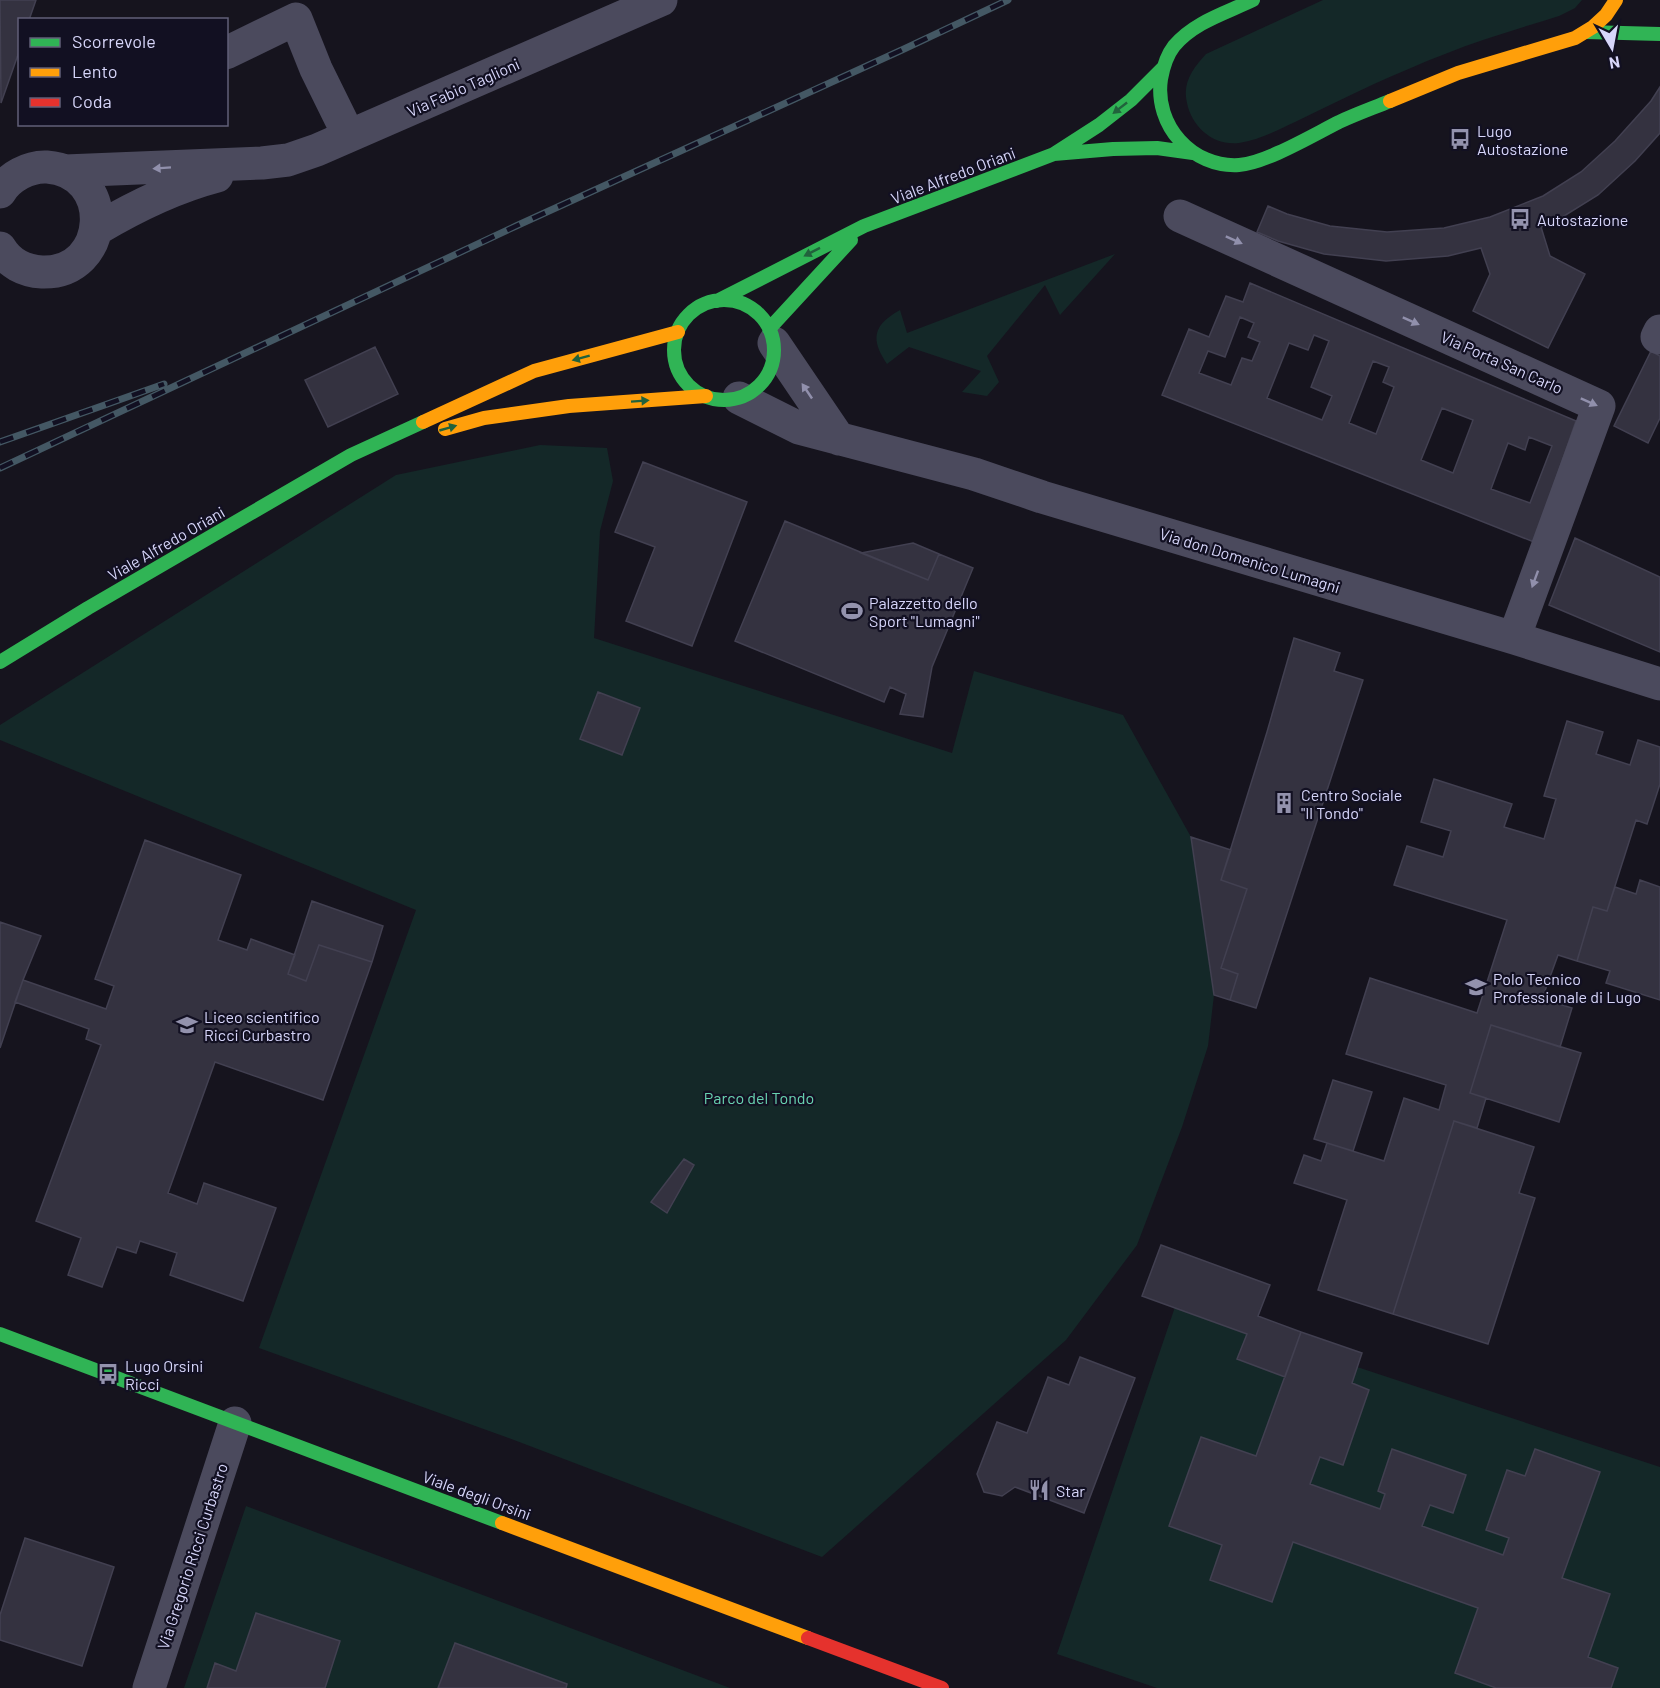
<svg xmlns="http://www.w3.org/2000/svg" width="1660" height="1688" viewBox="0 0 1660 1688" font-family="Barlow,sans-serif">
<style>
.green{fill:#142828}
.building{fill:#343240;stroke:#424051;stroke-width:1.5;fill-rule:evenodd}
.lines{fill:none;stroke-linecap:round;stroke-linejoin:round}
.street{stroke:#4b4a5d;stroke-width:33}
.fast{stroke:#30b455;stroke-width:14}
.slow{stroke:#ff9f0a;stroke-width:14}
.jam{stroke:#e5322d;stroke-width:14}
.rail-casing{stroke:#445864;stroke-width:7}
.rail{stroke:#121022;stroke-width:4.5;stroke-dasharray:14;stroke-linecap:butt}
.oneway{fill:#21623c}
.oneway2{fill:#9190ac}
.labels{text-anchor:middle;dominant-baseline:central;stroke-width:4.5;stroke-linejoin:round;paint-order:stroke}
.street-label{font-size:16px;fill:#d7d6fa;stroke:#121022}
.poi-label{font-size:16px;fill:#d7d6fa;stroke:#121022;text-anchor:start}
.park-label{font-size:16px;fill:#69d3b1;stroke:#121022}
</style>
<rect width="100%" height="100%" fill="#16141e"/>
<path class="green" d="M1323 0H1582L1575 8 1559 16C1521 28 1482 39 1445 54 1421 63 1397 74 1374 84 1347 97 1321 109 1295 122 1278 130 1259 140 1239 143 1213 146 1192 127 1187 103 1182 83 1193 68 1206 54Z
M1115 254 1060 315 1045 285 987 356 999 382 987 396 962 392 981 371 909 347 887 364C870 339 873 325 900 310L907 333Z
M540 445 607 448 613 481 600 531 594 638 952 753 974 671 1123 715 1191 837 1214 995 1208 1046 1182 1127 1137 1245 1066 1340 822 1557 514 1440 259 1348 416 910 0 740V725L396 475Z
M1175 1307 1660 1467V1688H1157L1057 1654Z
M246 1506 730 1688H184Z"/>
<path class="building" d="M0 0H36L29 20H20V49L1 103Z
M1660 87V133L1635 161 1598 195 1556 221 1541 227 1550 256 1585 274 1548 348 1473 311 1490 274 1481 248 1448 256 1386 261 1324 254 1278 241 1257 232 1268 206 1287 214 1330 226 1387 232 1444 228 1490 217 1543 196 1581 172 1615 141 1651 101Z
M1250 283 1576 421 1534 542 1162 395 1189 329 1209 337 1226 296 1243 302ZM1240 317 1254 323 1248 337 1260 342 1252 361 1242 358 1231 385 1199 373 1208 351 1225 357ZM1314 335 1329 341 1311 387 1332 396 1322 420 1267 398 1289 343 1308 350ZM1373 361 1389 367 1383 382 1394 387 1376 434 1349 423ZM1442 408 1473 420 1453 473 1421 460ZM1529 437 1552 446 1530 503 1491 489 1508 443 1525 450Z
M375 347 398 394 328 427 305 380Z
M1651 351 1660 356V418L1648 443 1614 426Z
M643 462 747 502 692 646 626 621 655 547 615 532Z
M785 521 928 580 939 554 973 568 932 667 923 717 900 714 906 694 890 687 884 702 735 641Z
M1575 538 1660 577V652L1549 605Z
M913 543 939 554 928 580 861 553Z
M1294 638 1340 653 1334 671 1363 680 1256 1008 1230 1000 1238 974 1221 968 1247 889 1221 880 1267 732Z
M598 692 640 708 622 755 580 739Z
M1567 721 1603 732 1596 754 1630 765 1638 740 1660 747V784L1647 824 1636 820 1607 911 1593 907 1577 961 1558 955 1542 999 1572 1008 1560 1047 1491 1025 1470 1093 1486 1098 1477 1128 1454 1121 1393 1314 1318 1290 1347 1200 1294 1183 1304 1155 1321 1161 1327 1143 1384 1161 1404 1098 1439 1110 1446 1085 1346 1054 1370 978 1477 1013 1507 920 1394 885 1407 846 1443 857 1451 831 1421 822 1434 779 1512 804 1504 827 1544 839 1556 799 1544 796Z
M1191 837 1231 850 1221 880 1247 889 1221 968 1238 974 1230 1000 1214 995Z
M145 840 241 875 218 940 247 950 251 939 295 955 288 974 306 981 319 945 372 962 323 1100 215 1062 168 1193 197 1204 204 1183 276 1208 243 1301 170 1275 177 1253 140 1241 136 1253 117 1247 102 1287 68 1275 81 1238 36 1221 101 1045 86 1039 89 1029 15 1002 23 980 106 1009 114 986 95 979Z
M1640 880 1660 887V1000L1606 983 1610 971 1577 961 1593 907 1607 911 1615 887 1636 894Z
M312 901 383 926 372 962 319 945 306 981 288 974Z
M0 922 41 936 23 980 0 1048Z
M1491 1025 1581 1053 1559 1122 1470 1093Z
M1333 1080 1372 1092 1353 1151 1314 1139Z
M1454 1121 1534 1147 1519 1193 1535 1198 1488 1344 1393 1314Z
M684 1159 694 1165 667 1213 651 1202Z
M1161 1245 1270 1285 1258 1316 1301 1332 1285 1377 1237 1359 1247 1334 1142 1296Z
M1301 1332 1362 1353 1352 1383 1369 1390 1343 1465 1320 1457 1310 1484 1380 1509 1385 1494 1378 1491 1392 1449 1466 1475 1453 1513 1430 1505 1422 1526 1503 1555 1509 1538 1486 1530 1507 1470 1525 1476 1535 1449 1600 1472 1562 1578 1610 1594 1588 1657 1618 1668 1611 1688H1496L1455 1673 1478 1608 1293 1542 1272 1602 1210 1580 1222 1545 1169 1526 1201 1437 1256 1456Z
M1080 1357 1135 1378 1084 1513 1015 1487 1002 1496 984 1492 977 1474 997 1422 1027 1433 1048 1377 1069 1385Z
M25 1538 114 1567 82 1666 0 1640V1615Z
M256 1613 340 1641 325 1688H207L215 1663 236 1671Z
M455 1643 567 1684 566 1688H438Z"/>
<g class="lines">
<path class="street" d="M226 53 296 19 316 69 349 136
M65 171 262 163 288 160 317 150 661 0
M0 192C9 177 29 166 47 167 116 172 111 274 42 272 24 271 9 263 0 248
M1180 216 1599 406 1514 638
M97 229C134 207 175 187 217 176
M1660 331 1657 337 1660 338
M774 343 839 439
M739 398 799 428 974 474 1042 497 1514 638 1660 684
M149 1688 235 1423"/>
<path class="fast" d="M1253 0C1226 13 1194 22 1174 46 1167 55 1163 68 1161 79 1154 125 1192 168 1239 165 1266 163 1313 135 1339 122 1356 114 1373 108 1390 101
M1586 32 1660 34
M1163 68 1131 100 1099 125 1054 154 1113 149 1157 148 1193 153
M674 350a50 50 0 1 1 100 0a50 50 0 1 1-100 0Z
M717 301 864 226 1054 154
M769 329 851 240
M0 662 88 608 351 455 423 422
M0 1334 502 1523"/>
<path class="slow" d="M1390 101 1458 73 1575 38 1593 27 1606 15 1616 0
M423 422 534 371 678 332
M445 429 484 418 569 406 706 396
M502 1523 808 1638"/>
<path class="jam" d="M808 1638 942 1688"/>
<defs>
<path id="rail" d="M0 442 164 384
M0 468 516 226 904 49 1008 0"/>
</defs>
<use href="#rail" class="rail-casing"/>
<use href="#rail" class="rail"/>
</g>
<defs><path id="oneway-solid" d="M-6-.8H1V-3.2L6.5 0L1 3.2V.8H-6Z" transform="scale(1.5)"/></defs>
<g class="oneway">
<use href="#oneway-solid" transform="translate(1120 108) rotate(142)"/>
<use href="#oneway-solid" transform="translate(812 252) rotate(153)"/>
<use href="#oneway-solid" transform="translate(581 358) rotate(165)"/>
<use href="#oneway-solid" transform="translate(640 401) rotate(-4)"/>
<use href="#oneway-solid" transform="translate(448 428) rotate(-16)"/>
</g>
<g class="oneway2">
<use href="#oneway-solid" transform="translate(162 168) rotate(176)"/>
<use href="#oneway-solid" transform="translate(1234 240) rotate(24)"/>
<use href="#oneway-solid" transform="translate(1411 321) rotate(24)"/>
<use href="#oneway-solid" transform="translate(807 391) rotate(-124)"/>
<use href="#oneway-solid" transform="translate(1589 402) rotate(24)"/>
<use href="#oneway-solid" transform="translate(1535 579) rotate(110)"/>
</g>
<defs>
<symbol id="bus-bare" viewBox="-9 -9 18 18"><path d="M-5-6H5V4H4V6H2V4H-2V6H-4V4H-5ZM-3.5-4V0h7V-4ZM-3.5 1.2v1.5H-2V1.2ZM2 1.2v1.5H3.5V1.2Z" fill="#9392ad" stroke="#121022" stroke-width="2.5" paint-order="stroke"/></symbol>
<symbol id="stadium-bare" viewBox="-9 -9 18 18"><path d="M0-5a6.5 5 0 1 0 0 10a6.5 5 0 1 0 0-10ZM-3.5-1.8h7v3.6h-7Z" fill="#9392ad" stroke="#121022" stroke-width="2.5" paint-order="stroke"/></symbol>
<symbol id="building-bare" viewBox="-9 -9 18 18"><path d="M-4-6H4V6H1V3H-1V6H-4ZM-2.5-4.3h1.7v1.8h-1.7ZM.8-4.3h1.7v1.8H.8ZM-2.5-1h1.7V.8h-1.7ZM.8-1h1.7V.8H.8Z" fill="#9392ad" stroke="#121022" stroke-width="2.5" paint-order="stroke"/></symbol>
<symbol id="school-bare" viewBox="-9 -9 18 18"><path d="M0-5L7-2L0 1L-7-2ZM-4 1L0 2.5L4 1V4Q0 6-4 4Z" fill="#9392ad" stroke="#121022" stroke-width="2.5" paint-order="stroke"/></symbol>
<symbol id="restaurant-bare" viewBox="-9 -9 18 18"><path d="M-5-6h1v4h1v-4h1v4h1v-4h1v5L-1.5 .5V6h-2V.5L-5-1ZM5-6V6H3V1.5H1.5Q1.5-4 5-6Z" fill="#9392ad" stroke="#121022" stroke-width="2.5" paint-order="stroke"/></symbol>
</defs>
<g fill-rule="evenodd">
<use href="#bus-bare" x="1445" y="124" width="30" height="30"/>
<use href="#bus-bare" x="1505" y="204" width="30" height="30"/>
<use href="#stadium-bare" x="837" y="596" width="30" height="30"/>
<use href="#building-bare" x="1269" y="788" width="30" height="30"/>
<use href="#school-bare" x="1461" y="972" width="30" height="30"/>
<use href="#school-bare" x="172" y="1010" width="30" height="30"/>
<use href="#bus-bare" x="93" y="1359" width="30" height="30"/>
<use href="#restaurant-bare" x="1024" y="1475" width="30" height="30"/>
</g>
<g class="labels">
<g class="street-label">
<text transform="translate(463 87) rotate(-24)">Via Fabio Taglioni</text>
<text transform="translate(953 175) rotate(-21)">Viale Alfredo Oriani</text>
<text transform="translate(1502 362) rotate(24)">Via Porta San Carlo</text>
<text transform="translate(166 543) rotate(-30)">Viale Alfredo Oriani</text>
<text transform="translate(1250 560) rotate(17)">Via don Domenico Lumagni</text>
<text transform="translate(477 1495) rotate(20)">Viale degli Orsini</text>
<text transform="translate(192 1556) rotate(-72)">Via Gregorio Ricci Curbastro</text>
</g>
<g class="poi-label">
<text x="1477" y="130">Lugo<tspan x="1477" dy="18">Autostazione</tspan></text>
<text x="1537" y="219">Autostazione</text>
<text x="869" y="602">Palazzetto dello<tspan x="869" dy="18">Sport "Lumagni"</tspan></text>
<text x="1301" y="794">Centro Sociale<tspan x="1301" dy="18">"Il Tondo"</tspan></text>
<text x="1493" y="978">Polo Tecnico<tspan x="1493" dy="18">Professionale di Lugo</tspan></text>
<text x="204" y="1016">Liceo scientifico<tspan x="204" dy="18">Ricci Curbastro</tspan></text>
<text x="125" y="1365">Lugo Orsini<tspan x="125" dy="18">Ricci</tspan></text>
<text x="1056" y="1490">Star</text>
</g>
<g class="park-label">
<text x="759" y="1097">Parco del Tondo</text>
</g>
</g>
<rect x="18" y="18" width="210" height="108" fill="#121022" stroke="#615f78" stroke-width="1.5"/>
<rect x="30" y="38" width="30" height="9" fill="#30b455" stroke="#615f78" stroke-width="1.5"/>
<text x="72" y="48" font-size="18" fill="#d7d6fa">Scorrevole</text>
<rect x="30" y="68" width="30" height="9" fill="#ff9f0a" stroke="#615f78" stroke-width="1.5"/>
<text x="72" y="78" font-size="18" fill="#d7d6fa">Lento</text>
<rect x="30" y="98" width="30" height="9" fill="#e5322d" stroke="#615f78" stroke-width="1.5"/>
<text x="72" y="108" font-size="18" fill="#d7d6fa">Coda</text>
<g transform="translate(1612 48) rotate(170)" stroke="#121022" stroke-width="4.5" paint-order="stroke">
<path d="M0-4.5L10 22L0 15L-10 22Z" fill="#d7d6fa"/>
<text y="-9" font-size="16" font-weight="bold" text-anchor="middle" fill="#d7d6fa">N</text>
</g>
</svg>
